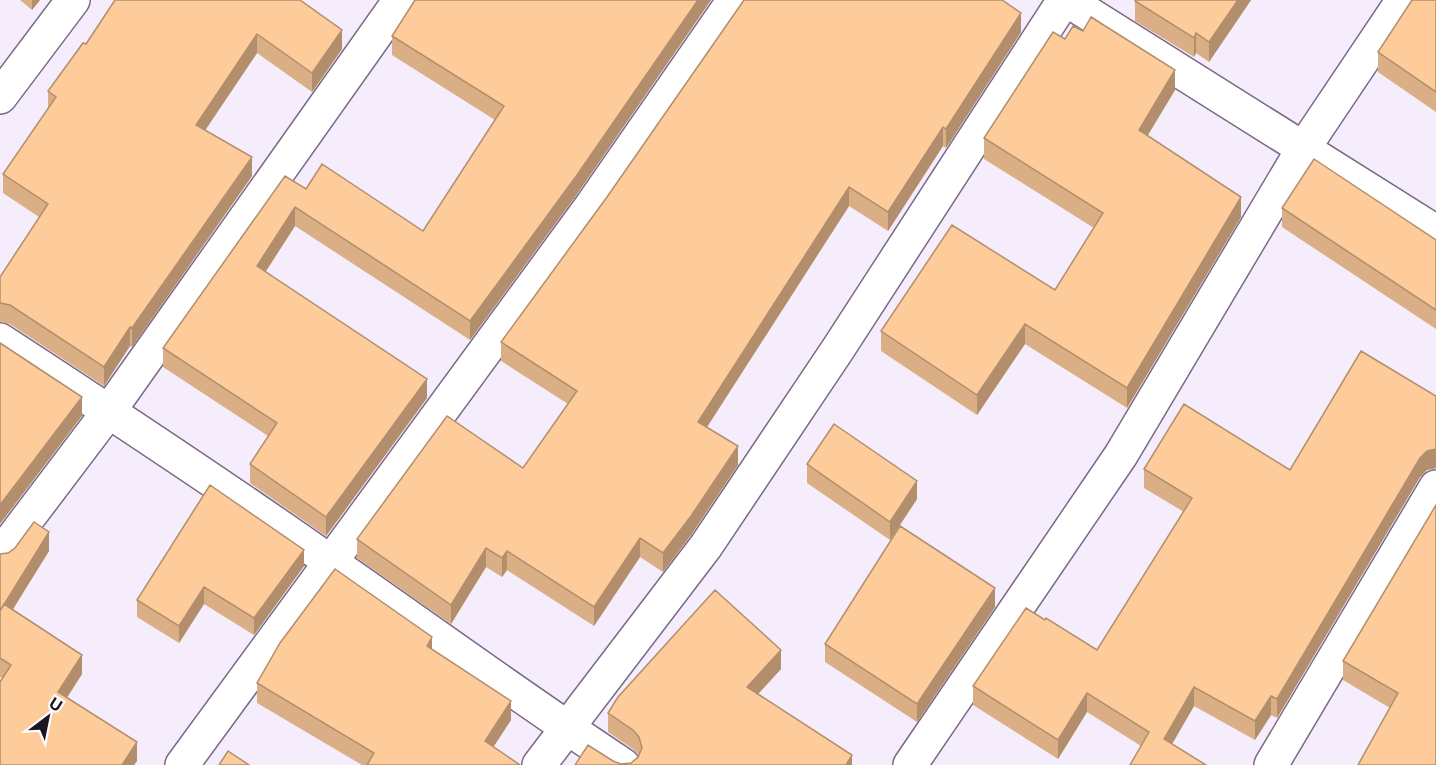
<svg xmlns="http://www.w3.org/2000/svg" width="1436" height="765" viewBox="0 0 1436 765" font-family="Inter,sans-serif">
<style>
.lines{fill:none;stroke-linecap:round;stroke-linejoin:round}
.street-casing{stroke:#7a6987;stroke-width:36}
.street{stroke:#fff;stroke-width:33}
.wall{fill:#daaf85}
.shaded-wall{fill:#b28e6c}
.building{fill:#fecb9b;stroke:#b28e6c;stroke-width:1.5}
</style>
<rect width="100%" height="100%" fill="#f5edfb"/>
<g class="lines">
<defs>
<path id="street" d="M1067 0 1436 232
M0 97 73 0
M0 340C112 413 223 486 332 563 429 630 524 700 623 765
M0 555 109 411 400 0
M182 765 592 205 734 0
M539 765 706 546 838 349 1064 0
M910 765 1121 455 1303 149 1403 0
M1271 765 1436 487"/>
</defs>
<use href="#street" class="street-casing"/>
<use href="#street" class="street"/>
</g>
<path class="wall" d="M20 0H40L32 10Z
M115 0 342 49 312 92 257 53 205 130 252 176 132 347 130 346 104 386 10 324 0 322V277L39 217 3 193V174L48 109V91L86 44Z
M415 0H711L577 194 470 340 295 226 266 271 427 398 326 536 250 483V464L268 436 163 367V348L306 189 423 231 495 120 392 55V36Z
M1251 0 1209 62 1196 53 1194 57 1135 21V1Z
M1436 0V112L1378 72V52Z
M1021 32 946 148 943 146 888 231 849 206 707 427 738 465 691 535 663 572 640 557 594 626 507 570 502 577 486 567 451 624 357 558V539L523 468 568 404 501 361V342L607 197Z
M1065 39 1175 90 1147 136 1241 217 1127 408 1025 344 977 415 881 351V331L1055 290 1094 228 984 159V138Z
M1282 208 1436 240V329L1282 227Z
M1436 396V468L1427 470 1420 477 1277 718 1271 715 1255 740 1194 706 1172 744 1141 746 1087 712 1058 759 973 705V686L1045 620 1097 650 1184 512 1144 488V469L1290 470Z
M807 464 917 499 890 540 807 483Z
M1436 505V765L1390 708 1343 680V661Z
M49 551 13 609 82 674 67 698 137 761 134 765H0L2 678 0 677V554Z
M304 566 254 635 204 604 179 643 137 617V600Z
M995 607 917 722 825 662V644Z
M432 650 511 720 493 747 520 765H362L257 703V683Z
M781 669 758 694 852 765H575L613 761 621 764 631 763 638 757 639 755 633 749 608 732V713Z"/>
<path class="shaded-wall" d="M32 0H40L32 10Z
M698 0H711L577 194 470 340V321Z
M1238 0H1251L1209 62V42Z
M1021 13V32L946 148V129Z
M342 30V49L312 92V73Z
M1196 33V53L1194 57V38Z
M257 34V53L196 144V125Z
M1175 70V90L1139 150V130Z
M943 127V146L888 231V212Z
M252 157V176L132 347V328Z
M849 187V206L698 441V422Z
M1241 197V217L1127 408V388Z
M295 207V226L257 285V266Z
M1025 324V344L977 415V395Z
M130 327V346L104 386V367Z
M427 379V398L326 536V517Z
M82 397V416L0 524V505Z
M738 446V465L691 535 663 572V553Z
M1436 449V468L1427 470 1420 477 1277 718V699L1420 458 1427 451Z
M917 481V499L890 540V522Z
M49 532V551L0 630V611Z
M640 538V557L594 626V607Z
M486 548V567L451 624V605Z
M304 550V566L254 635V618Z
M507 551V570L502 577V558Z
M204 587V604L179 643V626Z
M995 588V607L917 722V704Z
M432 637V656L427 646Z
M781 650V669L747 706V687Z
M82 655V674L58 711V692Z
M1194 687V706L1164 758V739Z
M1087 693V712L1058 759V740Z
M1271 696V715L1255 740V721Z
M511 701V720L485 760V741Z
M137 742V761L134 765H122Z
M852 755V765H846Z"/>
<path class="building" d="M115 0H300L342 30 312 73 257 34 196 125 252 157 132 328 130 327 104 367 10 305 0 303V277L48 204 3 174 56 97 48 91 83 43 86 44Z
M415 0H698L577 175 470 321 295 207 257 266 427 379 326 517 250 464 277 423 163 348 285 176 306 189 322 164 423 231 504 106 392 36Z
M744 0H1002L1021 13 946 129 943 127 888 212 849 187 698 422 738 446 691 516 663 553 640 538 594 607 507 551 502 558 486 548 451 605 357 539 447 416 523 468 577 391 501 342 607 197Z
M1136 0H1238L1209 42 1196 33 1194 38 1135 1Z
M1412 0H1436V92L1378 52Z
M1091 17 1175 70 1139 130 1241 197 1127 388 1025 324 977 395 881 331 952 225 1055 290 1103 213 984 138 1053 32 1065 39 1073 26 1083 31Z
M1314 159 1436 240V310L1282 208Z
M0 343 82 397 0 505Z
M1361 351 1436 396V449L1427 451 1420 458 1277 699 1271 696 1255 721 1194 687 1164 739 1206 765H1130L1149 732 1087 693 1058 740 973 686 1026 608 1045 620 1046 618 1097 650 1192 498 1144 469 1184 404 1290 470Z
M834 424 917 481 890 522 807 464Z
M210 485 304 550 254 618 204 587 179 626 137 600Z
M1436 505V765H1358L1398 693 1343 661Z
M34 522 49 532 0 611V554L8 553 15 548Z
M900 526 995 588 917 704 825 644Z
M335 569 432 637 427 646 511 701 485 741 520 765H367L374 753 257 683 280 643Z
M715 590 781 650 747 687 852 755 846 765H575L588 745 613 761 621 764 631 763 638 757 642 748 639 737 633 730 608 713 618 697Z
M4 604 82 655 58 692 137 742 122 765H0V682L11 665 0 658V611Z
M228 751 249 765H219Z"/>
<g transform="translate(48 717) rotate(32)" stroke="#fefefe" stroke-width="4.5" paint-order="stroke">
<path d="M0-4.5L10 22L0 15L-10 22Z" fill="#1b1520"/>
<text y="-9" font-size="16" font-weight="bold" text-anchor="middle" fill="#1b1520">U</text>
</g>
</svg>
